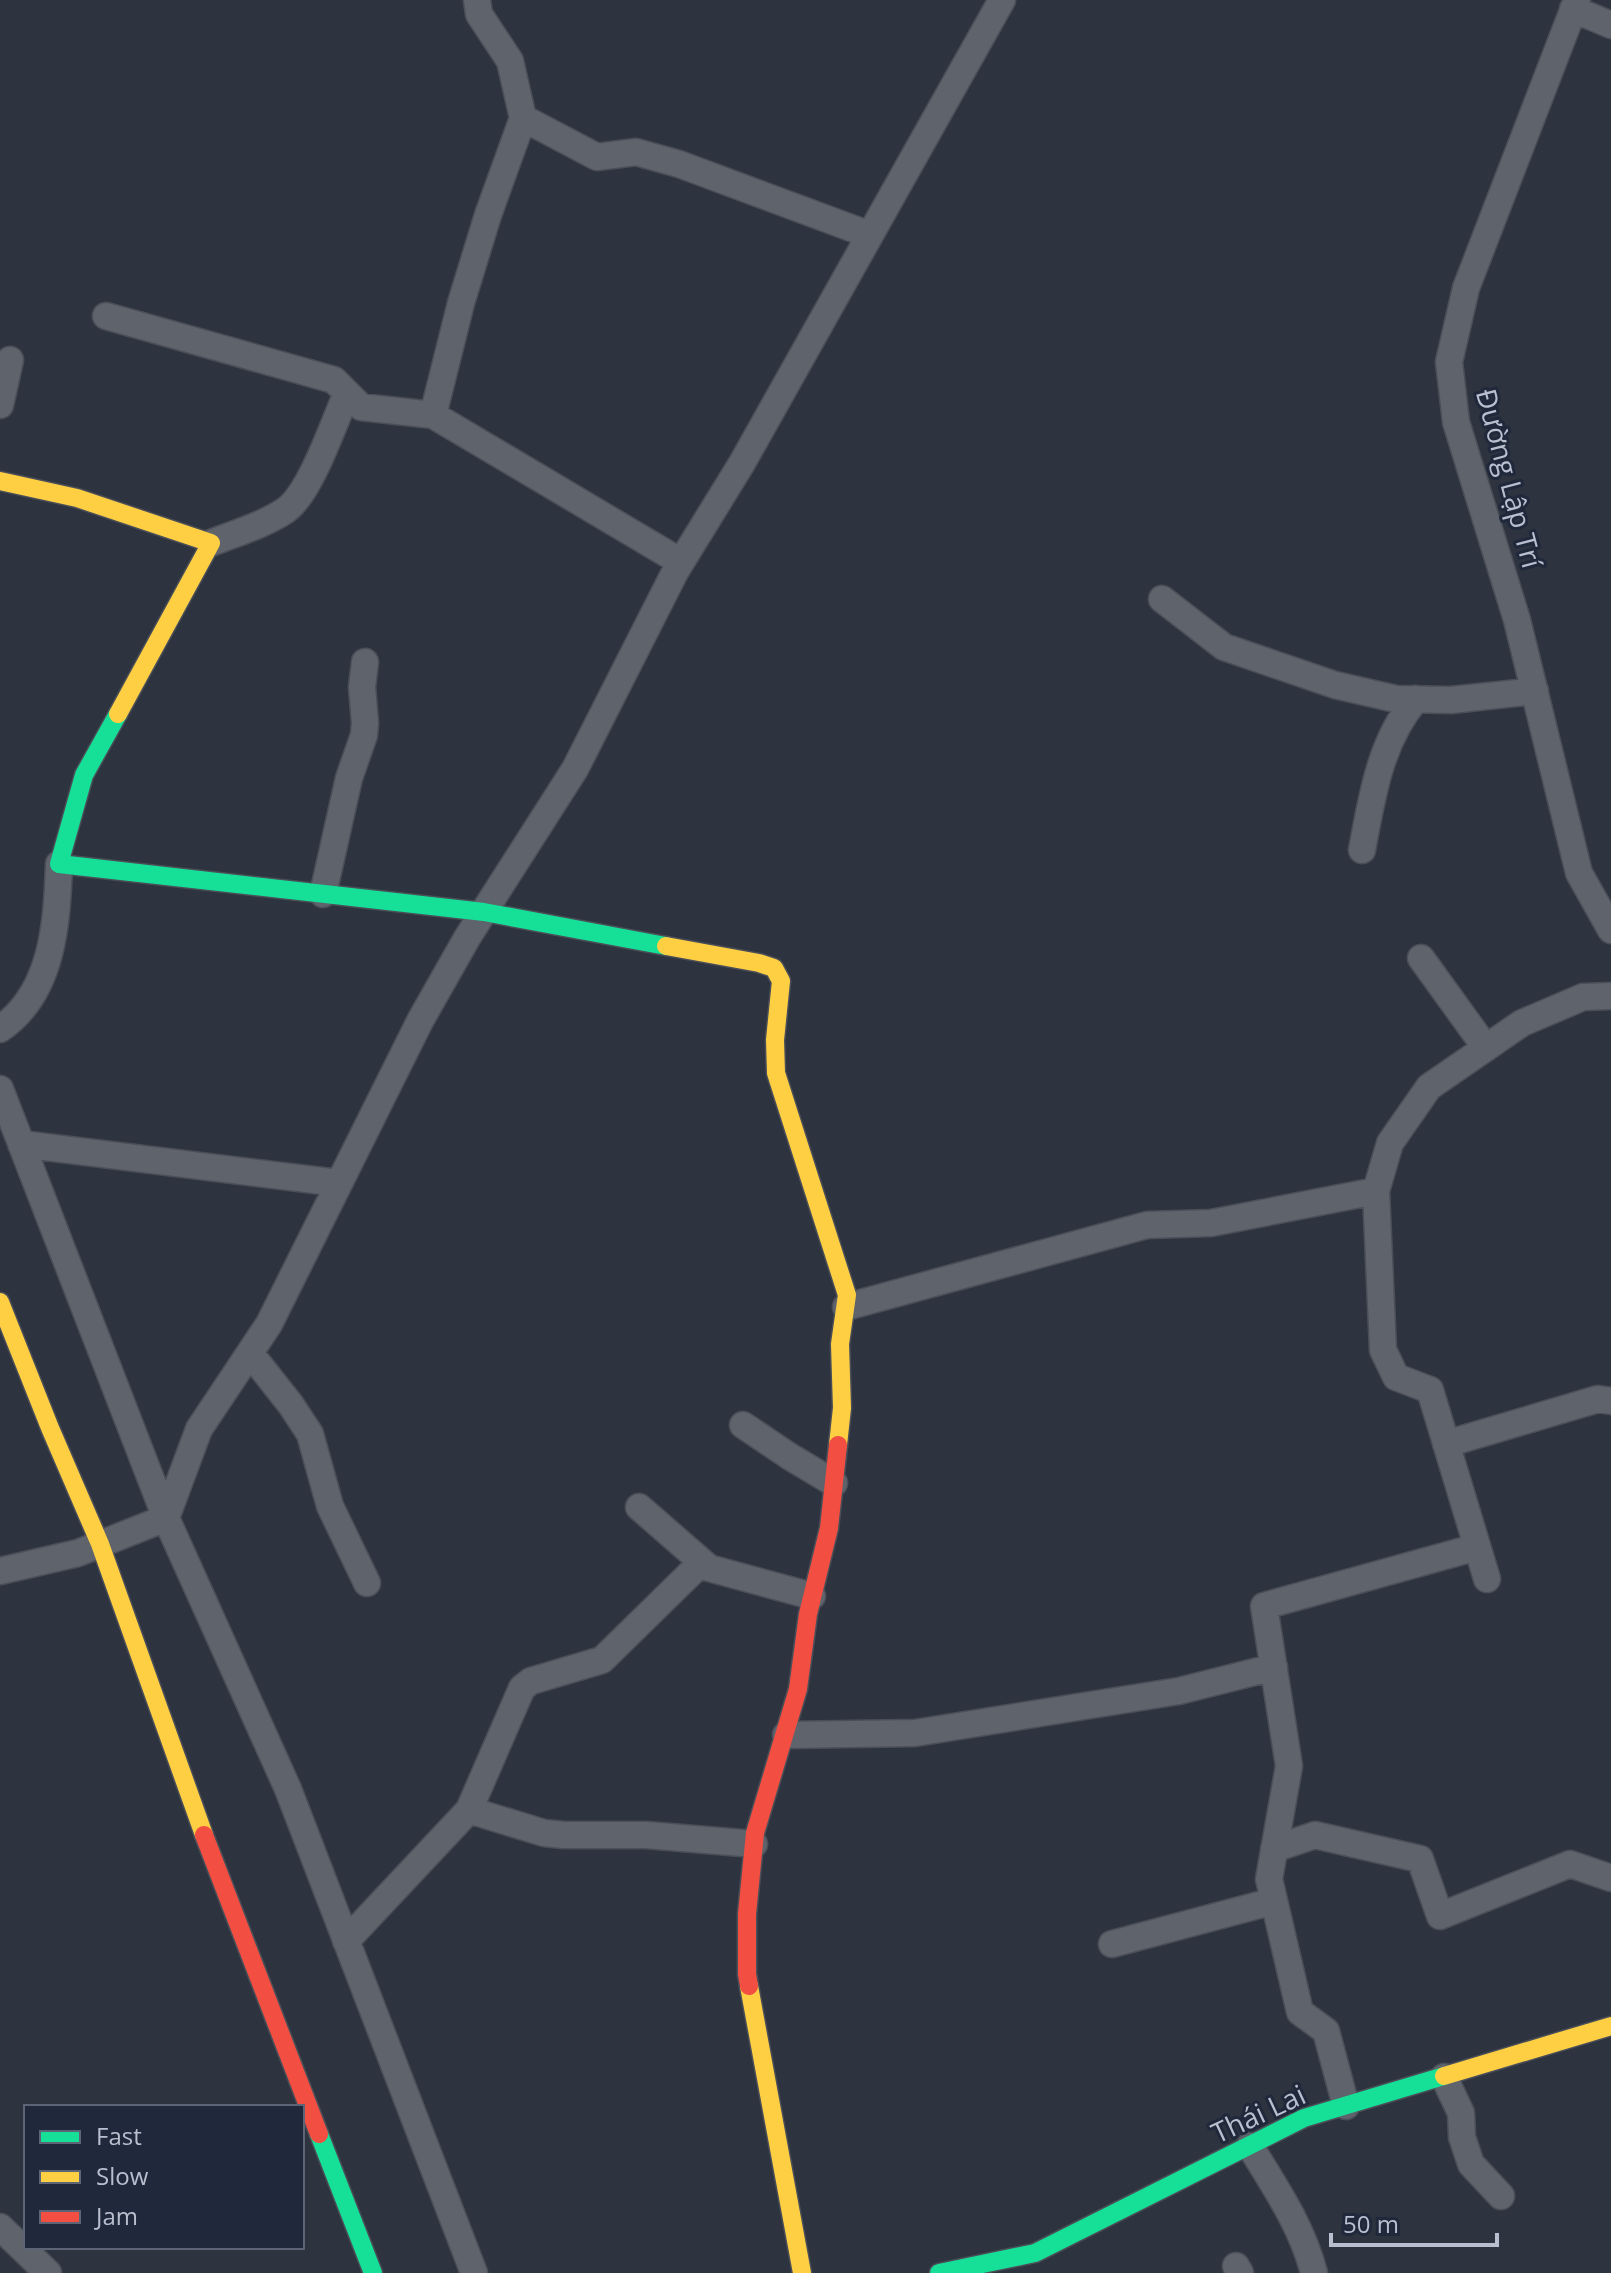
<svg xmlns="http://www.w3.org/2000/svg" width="1611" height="2273" viewBox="0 0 1611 2273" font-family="'Open Sans',sans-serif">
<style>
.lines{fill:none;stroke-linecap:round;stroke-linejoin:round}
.street-casing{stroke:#4a4e57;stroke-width:29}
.fast-casing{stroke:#4a4e57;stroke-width:21}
.slow-casing{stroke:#4a4e57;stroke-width:21}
.jam-casing{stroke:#4a4e57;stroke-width:21}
.street{stroke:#5e636c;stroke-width:26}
.fast{stroke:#16e098;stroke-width:18}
.slow{stroke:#ffcf43;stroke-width:18}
.jam{stroke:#f24e42;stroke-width:18}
.labels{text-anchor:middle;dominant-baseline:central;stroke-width:6;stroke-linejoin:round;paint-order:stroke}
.street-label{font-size:28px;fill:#b9bfce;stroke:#20283b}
</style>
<rect width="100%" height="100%" fill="#2d333f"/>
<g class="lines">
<defs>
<path id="street" d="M1577 0 1466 288 1449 362 1456 422 1517 620 1579 873 1611 930
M1573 9 1611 25
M523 118 597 157 636 152 679 164 870 235
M106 316 334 380 361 407 433 415 681 562
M0 405 10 360
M433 415 461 303 488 215 523 118 510 61 479 14 477 0
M211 543C236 533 264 525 286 510 311 492 334 422 347 393
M1162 599 1224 647 1335 685 1396 699 1451 700 1535 691
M1362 850C1372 797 1380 741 1416 699
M323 894 349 778 364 735 365 723 362 687 365 662
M1421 958 1486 1048
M0 1029C53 993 57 923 59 864
M0 1089 166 1518 288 1789 474 2273
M21 1144 339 1183
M846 1307 1147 1225 1211 1223 1376 1191
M250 1353 291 1405 310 1434 330 1506 367 1583
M743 1425 789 1456 834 1483
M1446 1444 1598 1399 1611 1401
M639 1507 709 1568 812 1596
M0 1571 78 1553 166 1518 199 1429 269 1324 420 1021 467 938 575 769 675 572 742 463 1002 0
M1487 1579 1430 1390 1396 1377 1383 1350 1376 1191 1390 1143 1429 1087 1522 1023 1583 997 1611 996
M786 1735 915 1733 1179 1691 1274 1667
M469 1810 544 1833 564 1835H646L754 1844
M1274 1849 1315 1835 1420 1859 1440 1916 1570 1864 1611 1878
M346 1941 469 1810 522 1688 531 1681 602 1660 701 1563
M1112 1944 1274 1901
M1444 2077 1461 2113 1462 2137 1471 2164 1501 2196
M1346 2106 1326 2031 1300 2012 1269 1879 1289 1766 1264 1606 1477 1547
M1250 2146C1275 2187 1302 2226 1314 2273
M0 2227 48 2273
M1236 2266 1240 2273"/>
<path id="fast" d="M118 714 84 775 59 864 484 912 666 946
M319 2134 373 2273
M939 2273 1035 2253 1304 2118 1444 2076"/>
<path id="slow" d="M0 481 77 498 211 543 118 714
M666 946 759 963 774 968 781 981 775 1040 776 1073 847 1295 840 1344 842 1408 838 1445
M0 1302 50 1428 100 1544 204 1835
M749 1986 802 2273
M1444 2076 1611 2026"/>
<path id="jam" d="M204 1835 319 2134
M749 1986 747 1974V1914L755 1833 798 1689 808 1614 829 1528 838 1445"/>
</defs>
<use href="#street" class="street-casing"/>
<use href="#fast" class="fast-casing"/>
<use href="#slow" class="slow-casing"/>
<use href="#jam" class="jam-casing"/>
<use href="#street" class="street"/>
<use href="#fast" class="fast"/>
<use href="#slow" class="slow"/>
<use href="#jam" class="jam"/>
</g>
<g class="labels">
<g class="street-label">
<text transform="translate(1510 478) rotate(75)">Đường Lập Trí</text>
<text transform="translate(1258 2113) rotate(-25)">Thái Lai</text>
</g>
</g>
<rect x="24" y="2105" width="280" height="144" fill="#20283b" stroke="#5d6476" stroke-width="2"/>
<rect x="40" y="2131" width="40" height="12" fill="#16e098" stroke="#5d6476" stroke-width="2"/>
<text x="96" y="2145" font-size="24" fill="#b9bfce">Fast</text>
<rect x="40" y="2171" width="40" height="12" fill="#ffcf43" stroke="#5d6476" stroke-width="2"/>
<text x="96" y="2185" font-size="24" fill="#b9bfce">Slow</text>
<rect x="40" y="2211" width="40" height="12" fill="#f24e42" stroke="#5d6476" stroke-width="2"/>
<text x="96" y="2225" font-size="24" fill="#b9bfce">Jam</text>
<path d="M1331 2233v12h166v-12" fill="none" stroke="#b9bfce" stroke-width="4"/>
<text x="1343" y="2233" font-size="24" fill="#b9bfce" stroke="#20283b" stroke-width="6" paint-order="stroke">50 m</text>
</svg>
